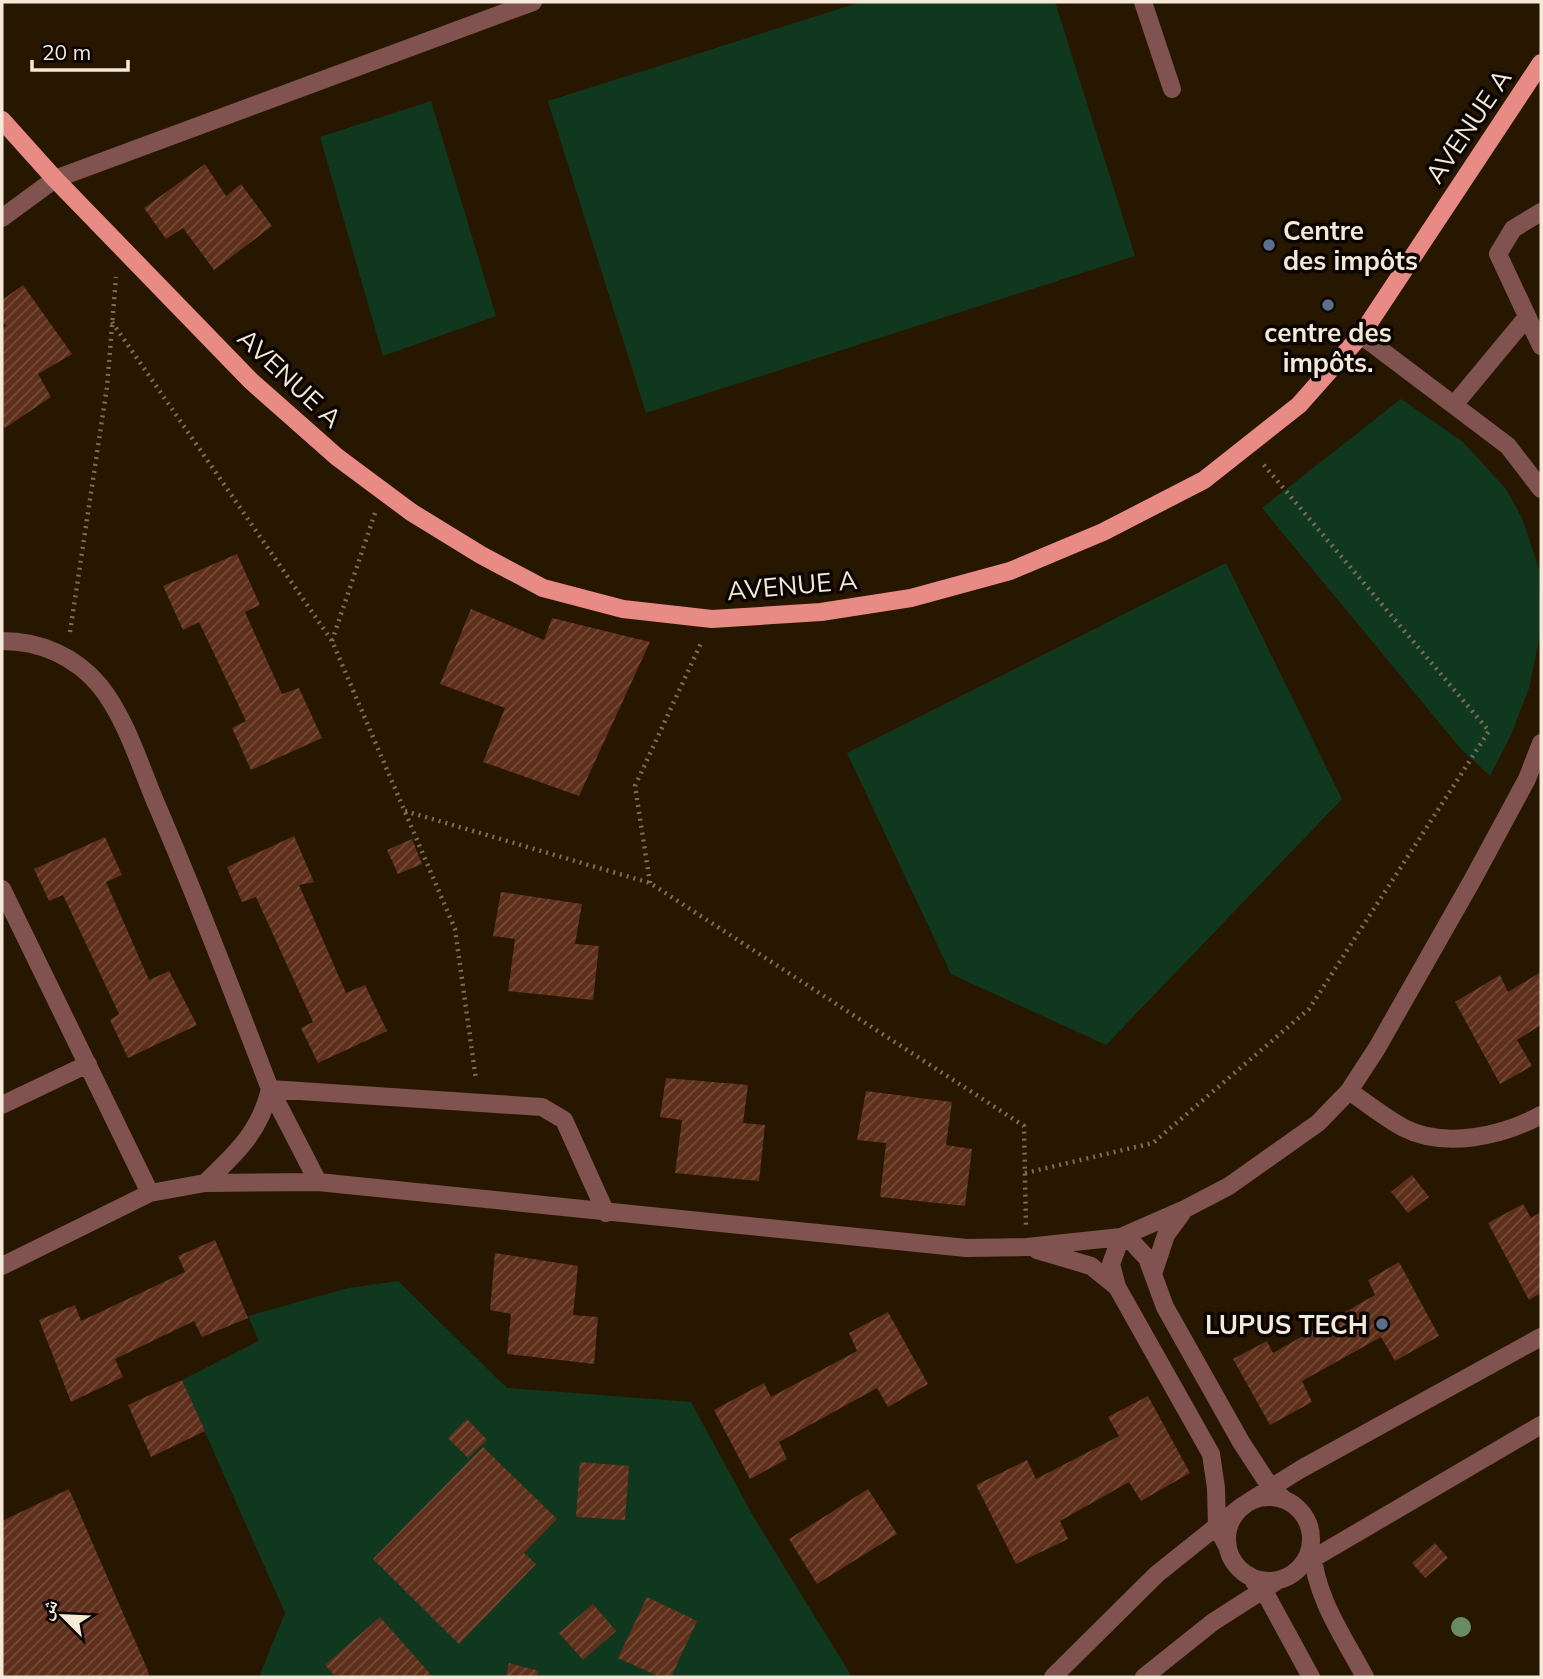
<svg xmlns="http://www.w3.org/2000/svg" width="1543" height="1679" viewBox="0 0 1543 1679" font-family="Mulish,'Noto Naskh Arabic',sans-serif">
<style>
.park{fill:#10381e}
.building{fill:url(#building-hatch)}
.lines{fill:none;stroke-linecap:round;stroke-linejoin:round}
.path{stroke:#7c6d5a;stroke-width:4.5;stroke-dasharray:2 5;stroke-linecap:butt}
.minor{stroke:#805350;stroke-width:18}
.major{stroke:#e98b85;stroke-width:18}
.tree{fill:#6a8c64}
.service-dot{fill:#5c6f8a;stroke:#0b0500;stroke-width:2.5}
.labels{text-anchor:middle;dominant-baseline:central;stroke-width:7;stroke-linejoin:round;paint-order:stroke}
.street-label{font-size:26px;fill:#f5e9da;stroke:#0b0500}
.poi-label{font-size:26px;font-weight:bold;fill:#f5e9da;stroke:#0b0500;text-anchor:start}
</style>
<defs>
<pattern id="building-hatch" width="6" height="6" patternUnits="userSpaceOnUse" patternTransform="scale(1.75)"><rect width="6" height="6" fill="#5e2f1a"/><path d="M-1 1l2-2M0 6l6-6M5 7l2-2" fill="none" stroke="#764d3b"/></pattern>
</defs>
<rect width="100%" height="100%" fill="#271700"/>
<path class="park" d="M861 2H1055L1135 256 646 413 548 101Z
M431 101 496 316 383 356 320 137Z
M1401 399 1463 442 1506 489 1522 518 1539 569 1541 631 1529 688 1511 735 1490 776 1461 749 1262 508Z
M1226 563 1342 799 1106 1045 951 974 847 753Z
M398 1281 507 1388 691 1402 753 1516 852 1677H259L285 1613 182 1380 259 1341 248 1316 348 1288Z"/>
<path class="building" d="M205 164 226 196 241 184 272 226 214 270 183 228 166 239 144 208Z
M23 285 72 354 38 374 51 397 5 428 2 423V329L6 326 2 321V300Z
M237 554 260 605 245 612 282 694 299 688 322 738 251 770 232 728 246 721 199 622 183 630 163 586Z
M471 609 544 640 552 618 650 642 579 796 483 762 505 708 440 684Z
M294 836 314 882 299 885 346 993 365 985 387 1031 318 1063 301 1028 313 1022 256 897 242 902 227 867Z
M105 837 122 875 106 882 149 980 169 971 197 1025 128 1058 110 1020 119 1014 63 895 49 901 34 869Z
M412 839 422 864 398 874 387 850Z
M501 892 582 904 575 944 599 946 593 1000 508 991 515 939 493 936Z
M1541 972V1025L1517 1040 1532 1066 1500 1084 1455 1002 1500 975 1508 992Z
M666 1078 748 1085 743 1123 765 1125 759 1181 675 1173 682 1120 660 1117Z
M866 1091 952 1102 946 1145 972 1149 965 1206 880 1197 886 1143 857 1140Z
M1412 1175 1429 1197 1408 1213 1391 1192Z
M1523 1204 1531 1218 1541 1212V1293L1529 1300 1488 1223Z
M215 1240 248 1318 202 1337 194 1321 115 1359 123 1377 71 1402 39 1320 75 1305 81 1321 185 1272 178 1256Z
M495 1253 578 1266 573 1315 598 1317 594 1364 507 1354 511 1314 490 1310Z
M1399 1262 1439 1336 1395 1361 1381 1337 1302 1381 1312 1402 1270 1425 1233 1359 1267 1341 1273 1353 1375 1295 1368 1280Z
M888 1312 928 1384 888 1407 877 1388 779 1442 787 1459 750 1479 714 1410 764 1383 771 1397 857 1351 849 1333Z
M182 1380 205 1431 151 1457 128 1405Z
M1148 1396 1190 1473 1141 1501 1129 1482 1060 1521 1068 1539 1016 1564 976 1485 1027 1460 1036 1479 1119 1436 1108 1417Z
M467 1419 487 1440 468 1458 448 1438Z
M483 1447 557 1519 524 1553 536 1564 459 1644 373 1559Z
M580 1462 629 1466 625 1520 576 1517Z
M69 1489 146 1666 150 1677H2V1521Z
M868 1489 897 1534 817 1584 789 1539Z
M1435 1543 1448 1558 1425 1578 1412 1563Z
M647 1597 697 1621 671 1677H660L618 1658Z
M593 1604 616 1631 583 1660 559 1633Z
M380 1617 433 1677H336L325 1665Z
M509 1663 539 1671 537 1677H506Z"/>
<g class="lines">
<path class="path" d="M112 322 332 641 455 929 476 1080
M70 632 107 387 116 277
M332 641 375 513
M405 811 650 883 1024 1126 1026 1225
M650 883 635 786 702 641
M1025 1173 1153 1143 1309 1009 1489 731 1263 464"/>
<path class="minor" d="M1143 2 1172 89
M1541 212 1513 229 1498 254 1541 346
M2 218 55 179 533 2
M1361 335 1508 446 1541 489
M1454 405 1527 317
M2 641C40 641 75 656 100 686 126 719 139 763 155 801 196 896 233 992 270 1089 260 1132 236 1153 205 1183
M2 889 150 1193
M1349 1091C1367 1103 1385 1118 1404 1128 1445 1149 1503 1136 1541 1115
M2 1105 88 1064
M318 1182 270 1089 542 1107 564 1120 606 1213
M1037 1250 1091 1266 1117 1287
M2 1266 150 1193 205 1183 318 1182 966 1248 1027 1247 1121 1237 1185 1209 1229 1186 1318 1123 1349 1091 1377 1048 1473 879 1527 779 1541 743
M1153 1274 1166 1235 1185 1209
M1227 1539a42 42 0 1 1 84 0a42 42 0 1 1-84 0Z
M1227 1546 1217 1527 1216 1488 1211 1454 1117 1287 1111 1264 1121 1237 1133 1243 1147 1258 1165 1307 1241 1442 1271 1488 1284 1499
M1312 1549C1315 1597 1343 1636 1365 1677
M1302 1565 1541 1425
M1254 1582 1263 1589 1311 1677
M1053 1677 1157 1574 1242 1506 1301 1469 1541 1337
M1144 1677 1213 1622 1277 1581"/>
<path class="major" d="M2 120 55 179 251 381 337 457 411 512 481 555 543 588 623 609 712 619 821 612 911 598 1010 571 1103 532 1204 480 1299 405 1361 335 1541 63"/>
</g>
<circle class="tree" cx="1461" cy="1627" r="10"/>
<g class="service-dot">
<circle cx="1269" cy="245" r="7"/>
<circle cx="1328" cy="305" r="7"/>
<circle cx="1382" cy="1324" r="7"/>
</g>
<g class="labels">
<g class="street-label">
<text transform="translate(1468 126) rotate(-56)">AVENUE A</text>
<text transform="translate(290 378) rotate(43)">AVENUE A</text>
<text transform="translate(792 585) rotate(-5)">AVENUE A</text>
</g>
<g class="poi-label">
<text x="1283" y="230">Centre<tspan x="1283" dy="30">des impôts</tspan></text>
<text x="1328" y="332" text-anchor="middle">centre des<tspan x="1328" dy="30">impôts.</tspan></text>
<text x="1368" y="1324" text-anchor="end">LUPUS TECH</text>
</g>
</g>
<rect width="1543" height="1679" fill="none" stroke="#f5e9da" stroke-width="7"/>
<g transform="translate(63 1616) rotate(294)" stroke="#0b0500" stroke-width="5" paint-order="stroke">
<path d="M0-5L12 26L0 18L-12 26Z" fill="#f5e9da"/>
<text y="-10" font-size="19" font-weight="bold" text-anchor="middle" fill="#f5e9da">ش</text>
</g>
<path d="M32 60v10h96v-10" fill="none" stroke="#f5e9da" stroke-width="3.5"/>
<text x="42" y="60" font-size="21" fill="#f5e9da" stroke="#0b0500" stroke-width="5" paint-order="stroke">20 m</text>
</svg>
